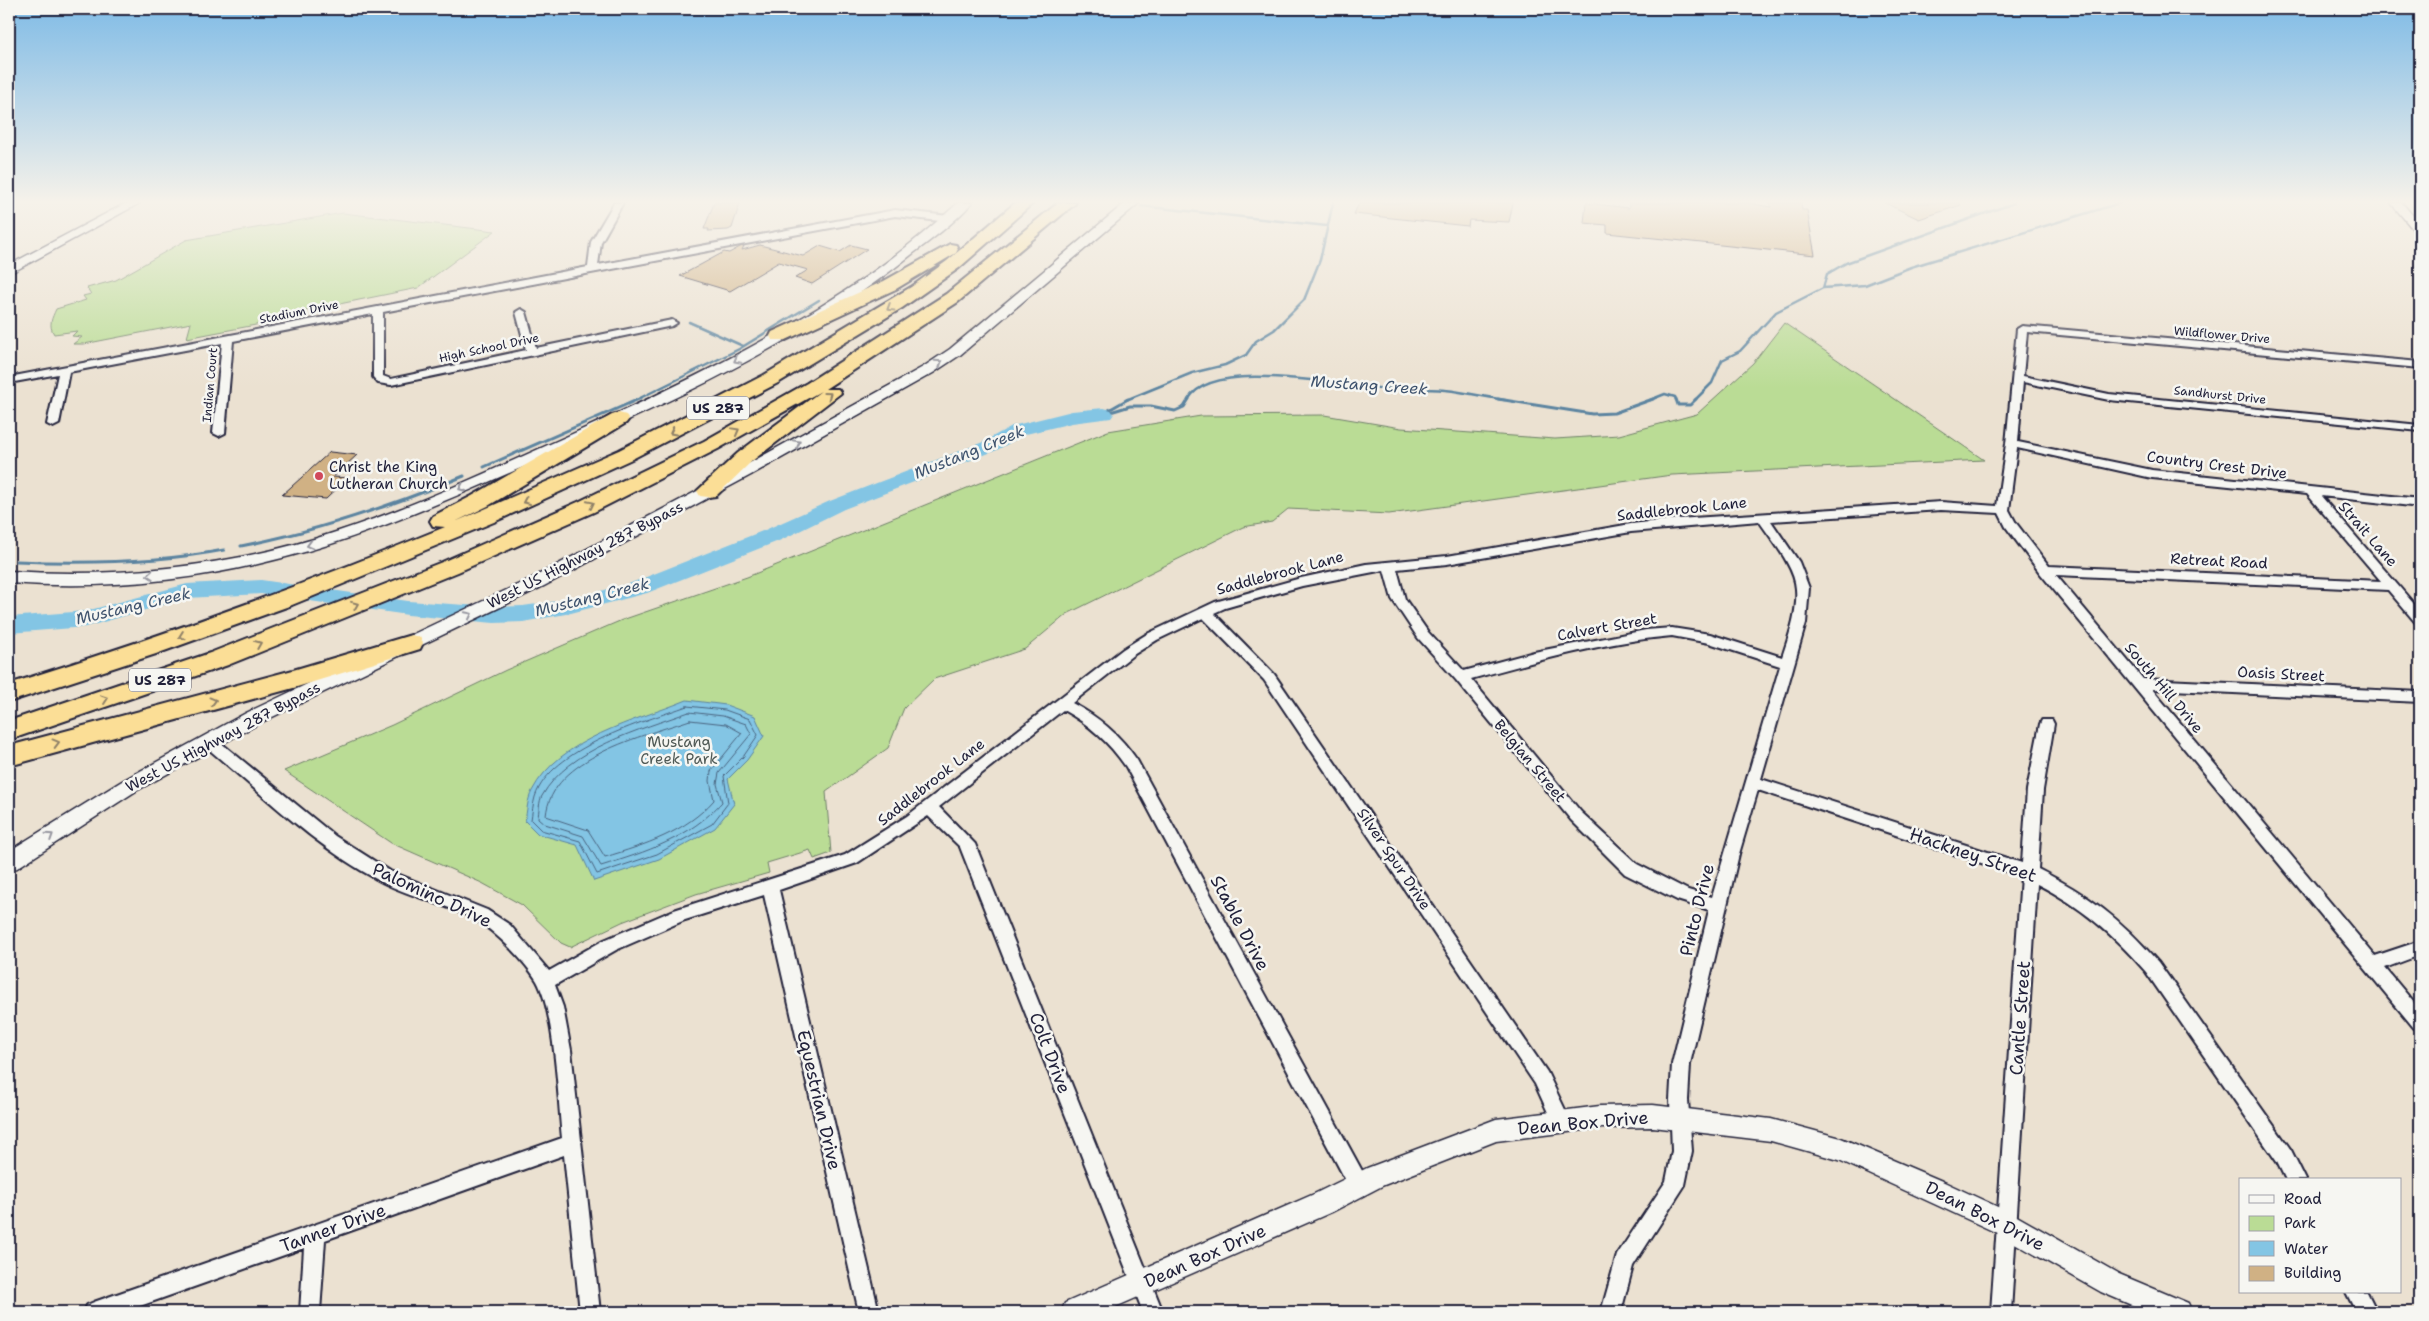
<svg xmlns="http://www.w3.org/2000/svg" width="2429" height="1321" viewBox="0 0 2429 1321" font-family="'Shantell Sans',sans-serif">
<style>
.green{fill:#badc95;stroke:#6e7f68}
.water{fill:#83c5e4;stroke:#5c84a0}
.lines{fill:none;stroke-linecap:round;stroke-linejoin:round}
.shore{stroke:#49637f;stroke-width:1}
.stream-far1{stroke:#5c84a0;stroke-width:2.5}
.stream{stroke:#5c84a0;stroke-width:3}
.river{fill:#83c5e4;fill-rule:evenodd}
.building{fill:#d0b184;stroke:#22223b}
.minor-casing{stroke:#22223b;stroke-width:4}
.tertiary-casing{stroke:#22223b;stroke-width:3}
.secondary-casing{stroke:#22223b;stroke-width:3}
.motorway-casing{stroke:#22223b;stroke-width:4}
.minor{fill:#f6f6f2;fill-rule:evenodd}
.tertiary{fill:#f6f6f2;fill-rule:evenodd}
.secondary{fill:#f6f6f2;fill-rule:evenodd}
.motorway{fill:#fbde96;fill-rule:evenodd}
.oneway{stroke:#8e8068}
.oneway2{stroke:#9797a0}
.poi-dot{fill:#d1495b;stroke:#f6f6f2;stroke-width:2}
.labels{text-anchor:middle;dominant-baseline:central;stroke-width:5;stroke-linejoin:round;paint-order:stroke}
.far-street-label{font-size:12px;fill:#22223b;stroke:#f6f6f2}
.shield{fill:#f6f6f2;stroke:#626272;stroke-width:1}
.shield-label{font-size:14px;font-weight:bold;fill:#22223b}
.street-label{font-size:15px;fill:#22223b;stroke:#f6f6f2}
.poi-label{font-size:15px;fill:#22223b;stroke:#f6f6f2;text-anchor:start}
.park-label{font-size:15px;fill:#505a56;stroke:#f6f6f2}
.water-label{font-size:16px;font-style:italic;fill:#3f536e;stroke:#f6f6f2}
.near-street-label{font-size:18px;fill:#22223b;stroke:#f6f6f2}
</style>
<rect width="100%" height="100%" fill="#ebe1d1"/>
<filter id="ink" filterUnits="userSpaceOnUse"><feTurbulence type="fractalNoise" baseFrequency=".02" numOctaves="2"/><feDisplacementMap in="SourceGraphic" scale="10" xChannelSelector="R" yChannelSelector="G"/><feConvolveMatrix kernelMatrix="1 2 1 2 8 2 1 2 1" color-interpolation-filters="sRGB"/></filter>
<g filter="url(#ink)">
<path class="green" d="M343 213 495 231 418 288 300 312 298 317 187 338 191 323 84 344H73L82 337 72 336 77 331 54 334C48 325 52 318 56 309L86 300 83 296 91 294 87 288 116 280 186 240Z
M1784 323 1984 460 1672 475 1389 514 1288 509 1272 522 1243 527 1067 614 1025 649 934 679 904 708 888 748 826 792 831 853 814 859 810 850 767 863 769 873 696 894 622 922 570 947 561 943 522 905 482 883 391 843 284 771 392 725 506 670 622 620 747 577 1108 431 1201 416 1324 415 1401 428 1555 439 1619 435 1697 414 1753 363Z"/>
<path class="water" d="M687 700 726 705 755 716 764 736 747 760 728 779 734 804 715 828 659 859 594 881 577 845 538 834 525 821C527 812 527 800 532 791 559 738 636 721 687 700Z"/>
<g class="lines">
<path class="shore" d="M687 706 725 710 750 719 758 735 743 757 724 776 728 803 712 824 657 854 597 874 580 841 541 830 531 820C532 813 533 804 535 797 551 748 643 722 687 706Z
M689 712 723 716 746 724 751 734 719 773 717 784 722 802C690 838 646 852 601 866L583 836 545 824 538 818C539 811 539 801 542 796 569 748 640 730 689 712Z
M690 720 726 724 742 733 711 771 710 781 714 800C686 832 645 845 605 857L588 830 546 816C551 757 644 736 690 720Z"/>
<path class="stream-far1" d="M1141 206 1327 226
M1823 288 1865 285 1911 267 2120 203
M689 322 743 346
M636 400 739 349 819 300
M1126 400 1192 373 1225 365 1246 355 1256 341 1274 330 1304 300 1320 260 1333 203
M1188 400C1210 358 1337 385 1377 388 1400 390 1423 388 1445 390 1465 392 1486 397 1505 400
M1650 400 1665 394 1675 397 1676 400
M1695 400 1712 383 1722 360 1740 351 1776 312 1823 288 1827 274 1846 263 2014 203"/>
<path class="stream" d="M1498 399 1592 414 1614 413 1653 399
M1676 399 1678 405H1690L1696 399
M1107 411 1128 399
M1104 414 1130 406H1151L1175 411 1184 407 1189 399
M484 467 639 399
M241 546C318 531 391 506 464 476
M16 561C86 564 155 563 224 550"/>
<path class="river" d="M1104 408 1111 410 1114 414 1111 418 1072 423 1026 434 997 450 844 509 781 540 647 593 571 613 523 622 494 623 408 615 261 594 187 598 86 627 9 633V617L86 611 187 584 261 580 408 601 494 607 523 606 571 599 631 583 765 530 830 501 983 442 1012 426 1072 411Z"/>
</g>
<path class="building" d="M714 203H740L732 228 728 230 708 231 709 229H704Z
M1359 203H1513L1509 222 1469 220 1468 226 1354 214Z
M1586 203 1629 208V203H1748L1771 207 1770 203H1801L1802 210H1807L1815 255 1607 233V225L1584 223Z
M1885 203H1960L1961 205 1919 219Z
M760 245 803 256 820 246 840 252 851 245 867 249 812 284 795 278 808 270 779 262 730 291 680 276 724 252 729 253 740 247 744 246 742 250Z
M330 452 357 455 333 477 348 478 326 499 282 495Z"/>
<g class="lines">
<defs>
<path id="minor" d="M614 203H623L601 242 598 265 895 210 949 216 953 219 949 222 895 216 383 312V376L391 379 526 350 516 312 521 309 526 312 536 348 672 320 677 323 672 326 391 385 378 383 373 377V314L233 341 225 433 219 436 213 433 222 343 69 372 59 424 53 427 47 424 58 374 9 383V377L588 267 591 242Z
M2022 326 2420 362V368L2027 332 2023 376 2109 394 2420 425V431L2109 400 2023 382 2018 442 2152 470 2420 499V507L2321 496 2420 611V623L2415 622 2388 590 2056 575 2143 679 2420 692V702L2152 689 2375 956 2420 941V955L2385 968 2420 1010V1031L2414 1028 2040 573 2006 527 1999 513 1941 510 1771 521 1799 562 1809 588 1806 623 1761 779 2022 863 2027 790 2040 724 2042 720H2052L2054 724 2043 790 2038 869C2089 895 2120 918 2158 962L2291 1150 2306 1180H2286L2277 1162 2146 972C2113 934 2082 907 2037 884L2011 1312H1991L2021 876 1758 790 1739 854 1690 1064 1688 1100 1692 1151 1685 1185 1633 1266 1621 1312H1601L1617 1255 1666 1181 1672 1151 1670 1100 1672 1064 1709 910 1677 900 1625 874 1571 820 1456 680 1418 638 1392 599 1384 570 1302 586 1225 608 1214 613 1274 674 1547 1072 1571 1122 1569 1128 1562 1131 1555 1128 1535 1084 1264 680 1203 618 1157 640 1133 655 1072 703C1099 717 1120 735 1137 760L1366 1178 1369 1185 1366 1192 1359 1194 1352 1192 1126 767C1109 742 1089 724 1063 710L939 807 975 844 1163 1312H1143L960 847 928 816 857 863 779 890 879 1312H859L764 895 685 920 616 950 555 985 563 1007 571 1050 600 1312H580L564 1155 325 1240 320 1312H300L304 1248 123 1312H84L87 1305 94 1302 562 1138C558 1098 555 1014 537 981 525 961 496 932 476 920 445 903 409 897 378 880 314 846 260 792 205 746L203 742 205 738H215L335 836 390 871 487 910 510 925 549 971 604 940 674 910 845 855 907 816 1123 649 1147 634 1215 602 1301 578 1366 564 1447 556 1631 524 1677 519 1941 502 1997 506 2006 444 2017 329ZM2017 448 2152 478 2307 494 2381 581 2049 566 2016 523 2009 510ZM1759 521C1771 539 1795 567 1796 589 1798 611 1789 636 1782 657L1710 634 1672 628 1646 630 1534 652 1464 671 1428 632 1405 599 1397 569 1447 564 1631 532ZM1672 636 1709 643 1780 666 1712 897 1688 890 1637 864 1581 812 1471 679C1536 661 1604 642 1672 636Z
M2346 1292H2367L2377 1312H2356Z"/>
<path id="tertiary" d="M126 203H140L9 274V265Z
M2391 203H2402L2420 224V234L2416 233Z
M1653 1105 1771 1119 1841 1138 1942 1181 2015 1215 2119 1274 2188 1303 2192 1312H2148L2101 1292 1997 1233 1839 1160 1771 1141 1653 1127 1600 1128 1496 1141 1384 1185 1332 1212 1104 1312H1061L1065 1303 1314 1194 1367 1168 1496 1119 1600 1106Z"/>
<path id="secondary" d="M958 203H972C954 223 932 239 911 255 799 345 661 406 530 464 442 502 356 542 262 563 179 583 94 589 9 583V571C120 578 232 567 339 531 418 505 494 469 570 435 674 388 779 338 873 272 903 251 931 227 958 203Z
M1125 203H1139L960 355 933 373 751 475 544 586 260 723 136 791 17 868 9 871V851L122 781 246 713 532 578 739 469 923 367 950 349Z"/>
<path id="motorway" d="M1015 203H1033L959 268 902 308 778 383 634 458 494 522 292 605 156 654 9 702V684C156 638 302 586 445 527L433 526 430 521 433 516 472 496 612 415 619 413 626 415 629 419 626 423 488 506 455 522 619 450 764 375 911 287 947 261Z
M1058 203H1076L958 302 825 389H838L841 393 752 461 716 496 708 497 700 496 697 491 738 453 821 391 718 449 594 512 458 572 228 665 9 740V721L210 653 442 562 578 502 704 441 807 383 946 294Z
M950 244 956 245 958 249 956 253 896 289 786 340H772L770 336 772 332 884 281Z
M411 635 420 637 423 643 420 649 297 687 9 766V746L293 670Z"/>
</defs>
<use href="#minor" class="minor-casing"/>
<use href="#tertiary" class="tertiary-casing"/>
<use href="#secondary" class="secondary-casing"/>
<use href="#motorway" class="motorway-casing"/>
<use href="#minor" class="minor"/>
<use href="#tertiary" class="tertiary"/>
<use href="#secondary" class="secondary"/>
<use href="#motorway" class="motorway"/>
</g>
<defs><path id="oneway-chevron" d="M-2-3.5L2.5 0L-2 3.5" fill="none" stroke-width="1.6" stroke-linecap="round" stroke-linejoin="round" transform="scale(1.25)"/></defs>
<g class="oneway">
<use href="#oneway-chevron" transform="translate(890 308) rotate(148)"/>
<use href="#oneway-chevron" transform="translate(828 395) rotate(-36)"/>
<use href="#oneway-chevron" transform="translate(736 431) rotate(-29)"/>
<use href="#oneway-chevron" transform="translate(673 432) rotate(153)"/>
<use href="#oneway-chevron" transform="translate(526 501) rotate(156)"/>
<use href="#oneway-chevron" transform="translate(591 504) rotate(-26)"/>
<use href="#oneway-chevron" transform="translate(355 605) rotate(-22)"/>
<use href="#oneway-chevron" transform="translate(182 636) rotate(160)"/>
<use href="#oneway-chevron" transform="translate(258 644) rotate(-22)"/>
<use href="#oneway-chevron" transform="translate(105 699) rotate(-19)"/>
<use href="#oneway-chevron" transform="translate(213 701) rotate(-15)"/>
<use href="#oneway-chevron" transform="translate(56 743) rotate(-15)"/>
</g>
<g class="oneway2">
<use href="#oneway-chevron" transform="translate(737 360) rotate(152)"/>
<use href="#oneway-chevron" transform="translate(939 363) rotate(-33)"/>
<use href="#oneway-chevron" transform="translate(797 443) rotate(-29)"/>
<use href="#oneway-chevron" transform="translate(462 488) rotate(156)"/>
<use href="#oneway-chevron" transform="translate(310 545) rotate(165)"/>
<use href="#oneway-chevron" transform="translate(150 575) rotate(176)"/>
<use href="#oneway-chevron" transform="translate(469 615) rotate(-26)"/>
<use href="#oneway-chevron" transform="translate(50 836) rotate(-33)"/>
</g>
</g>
<linearGradient id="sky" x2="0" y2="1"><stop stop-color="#7fbbe6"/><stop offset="0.52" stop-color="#f6f2ea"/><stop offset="1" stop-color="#f6f2ea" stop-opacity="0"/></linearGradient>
<rect width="2429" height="388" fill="url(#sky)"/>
<circle class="poi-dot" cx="319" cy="476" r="5"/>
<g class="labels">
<g class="far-street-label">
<text transform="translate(299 312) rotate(-11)">Stadium Drive</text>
<text transform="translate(2222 335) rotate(5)">Wildflower Drive</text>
<text transform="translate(489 348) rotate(-12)">High School Drive</text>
<text transform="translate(210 385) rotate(-85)">Indian Court</text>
<text transform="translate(2220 395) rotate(6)">Sandhurst Drive</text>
</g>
<g class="shield">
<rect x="687" y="396.5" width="62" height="23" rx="4"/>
<rect x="129" y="668.5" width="62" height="23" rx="4"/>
</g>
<g class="shield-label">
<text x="718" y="408">US 287</text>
<text x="160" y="680">US 287</text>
</g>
<g class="street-label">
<text transform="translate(2217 465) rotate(7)">Country Crest Drive</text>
<text transform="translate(1682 509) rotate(-6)">Saddlebrook Lane</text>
<text transform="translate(2368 534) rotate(49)">Strait Lane</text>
<text transform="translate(585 555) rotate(-27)">West US Highway 287 Bypass</text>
<text transform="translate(2219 561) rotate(3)">Retreat Road</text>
<text transform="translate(1280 573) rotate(-15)">Saddlebrook Lane</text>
<text transform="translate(1607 627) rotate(-10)">Calvert Street</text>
<text transform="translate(2281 674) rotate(3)">Oasis Street</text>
<text transform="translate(2164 688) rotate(50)">South Hill Drive</text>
<text transform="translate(223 737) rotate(-28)">West US Highway 287 Bypass</text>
<text transform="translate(1530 761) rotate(50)">Belgian Street</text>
<text transform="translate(931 782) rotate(-38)">Saddlebrook Lane</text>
<text transform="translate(1394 859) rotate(56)">Silver Spur Drive</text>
</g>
<g class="poi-label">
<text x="329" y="467">Christ the King<tspan x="329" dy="17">Lutheran Church</tspan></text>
</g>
<g class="park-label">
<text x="679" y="742">Mustang<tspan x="679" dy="17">Creek Park</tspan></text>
</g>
<g class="water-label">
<text transform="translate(1369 385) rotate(4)">Mustang Creek</text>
<text transform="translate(969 452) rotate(-22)">Mustang Creek</text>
<text transform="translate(592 597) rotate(-14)">Mustang Creek</text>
<text transform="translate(133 606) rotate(-13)">Mustang Creek</text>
</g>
<g class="near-street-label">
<text transform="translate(1973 855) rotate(19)">Hackney Street</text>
<text transform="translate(432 895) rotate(25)">Palomino Drive</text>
<text transform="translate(1697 910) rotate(-76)">Pinto Drive</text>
<text transform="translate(1240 923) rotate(62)">Stable Drive</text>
<text transform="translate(2020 1018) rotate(-86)">Cantle Street</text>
<text transform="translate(1050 1053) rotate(69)">Colt Drive</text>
<text transform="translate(819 1100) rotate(77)">Equestrian Drive</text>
<text transform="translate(1583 1123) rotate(-5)">Dean Box Drive</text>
<text transform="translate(1985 1216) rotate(27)">Dean Box Drive</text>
<text transform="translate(333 1228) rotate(-20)">Tanner Drive</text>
<text transform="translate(1205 1256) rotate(-24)">Dean Box Drive</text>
</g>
</g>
<rect width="2429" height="1321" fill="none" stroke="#f6f6f2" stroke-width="30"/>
<rect x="15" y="15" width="2399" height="1291" fill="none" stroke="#22223b" stroke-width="2" filter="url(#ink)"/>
<rect x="2239" y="1178" width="162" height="115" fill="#f6f6f2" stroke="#a1a1a9"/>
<rect x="2249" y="1195" width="25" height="8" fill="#f6f6f2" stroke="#a1a1a9"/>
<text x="2284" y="1204" font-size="15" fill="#22223b">Road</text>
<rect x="2249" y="1216" width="25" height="15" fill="#badc95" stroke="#a1a1a9"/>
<text x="2284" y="1228" font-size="15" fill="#22223b">Park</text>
<rect x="2249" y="1241" width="25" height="15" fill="#83c5e4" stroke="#a1a1a9"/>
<text x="2284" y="1254" font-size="15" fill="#22223b">Water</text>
<rect x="2249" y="1266" width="25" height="15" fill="#d0b184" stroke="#a1a1a9"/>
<text x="2284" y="1278" font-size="15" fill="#22223b">Building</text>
</svg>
